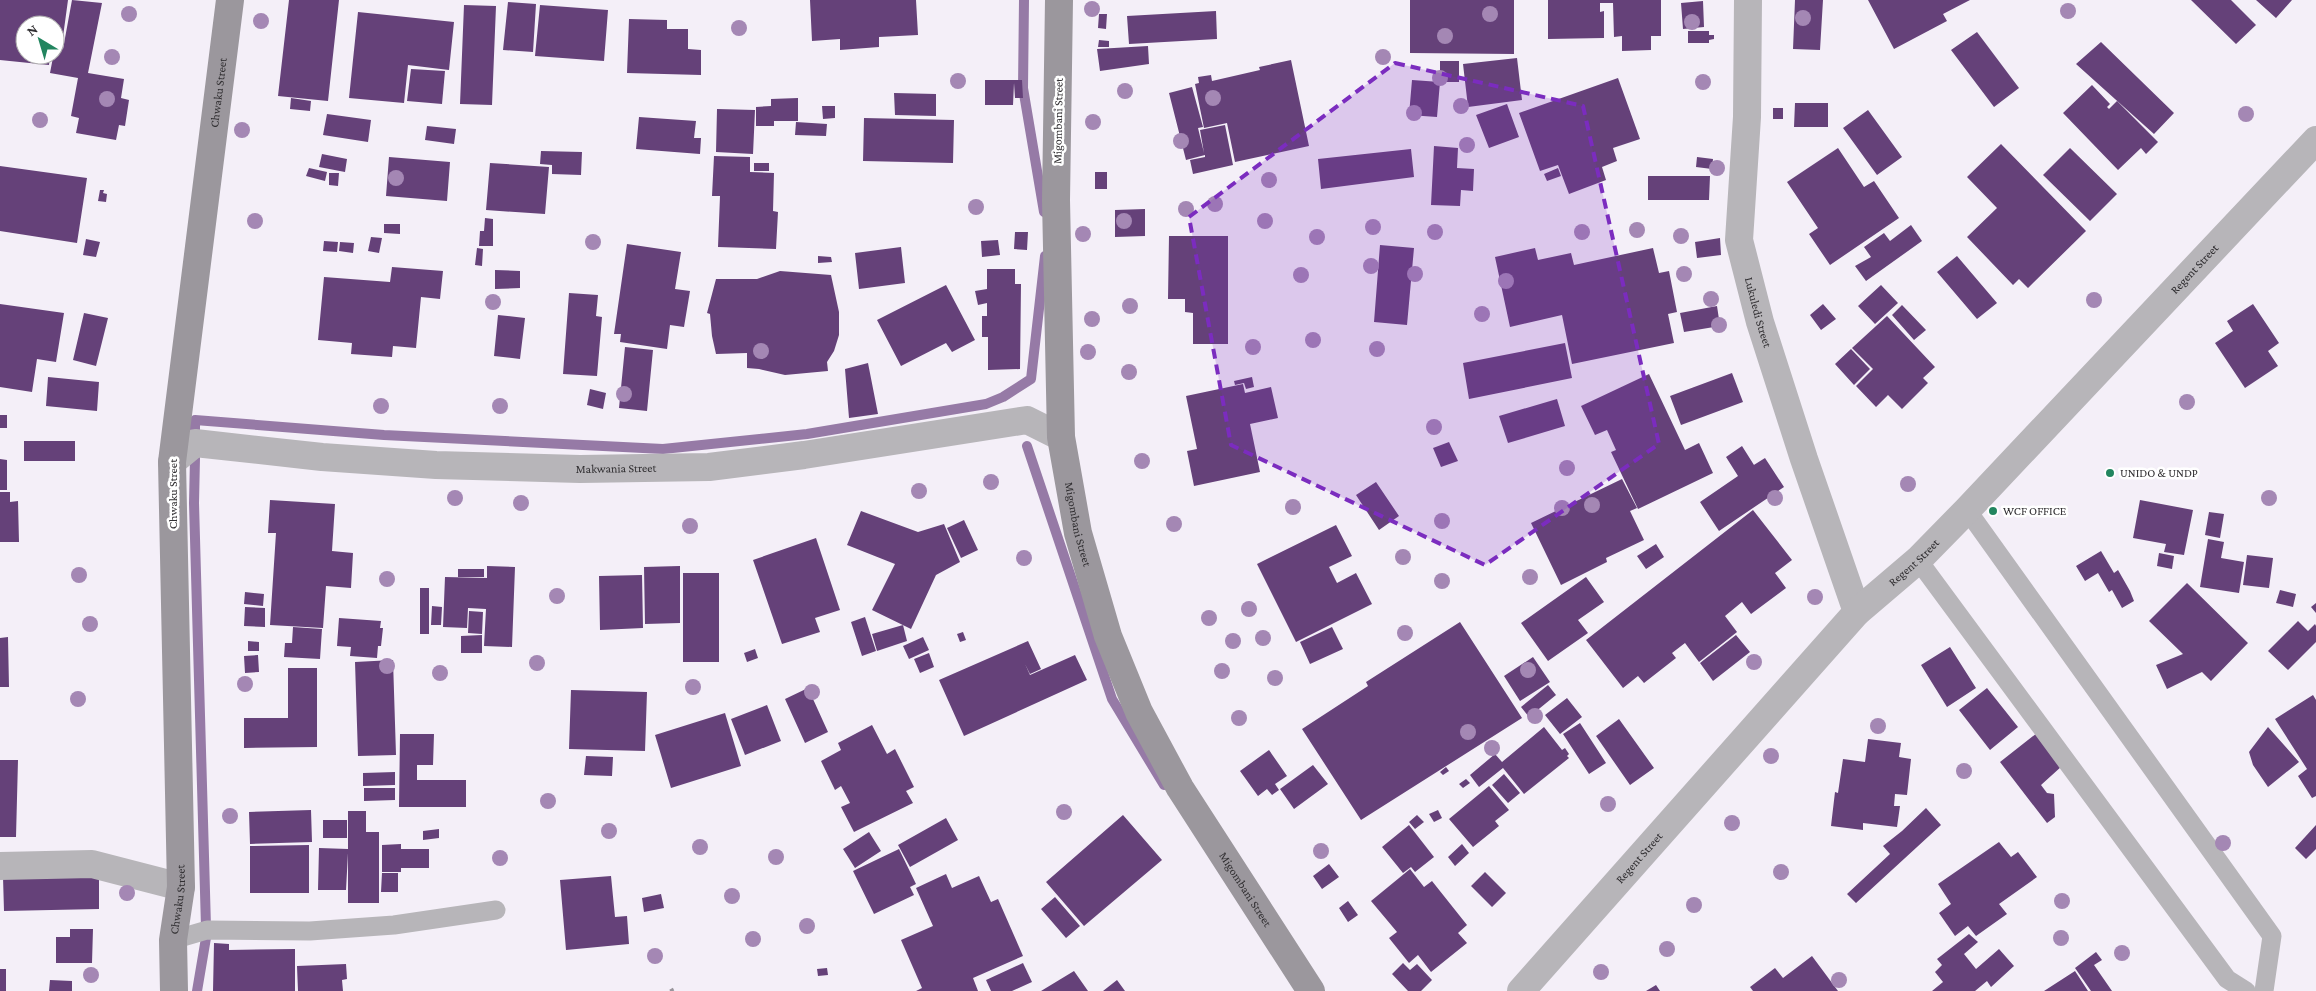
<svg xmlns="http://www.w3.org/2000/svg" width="2316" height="991" viewBox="0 0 2316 991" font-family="'Crimson Pro',serif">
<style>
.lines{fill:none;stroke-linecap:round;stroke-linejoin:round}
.stream{stroke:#967aa6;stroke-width:10}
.building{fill:#654179}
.path{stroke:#99959c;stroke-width:3;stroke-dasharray:4 4;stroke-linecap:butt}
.lane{stroke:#b7b5b9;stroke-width:19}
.street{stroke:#b7b5b9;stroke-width:28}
.secondary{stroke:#9b979d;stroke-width:28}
.tree{fill:#a487b4}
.marked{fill:#7b2cbf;fill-opacity:0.2;stroke:#7b2cbf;stroke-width:4;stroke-dasharray:10 6;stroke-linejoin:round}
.poi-dot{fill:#22855f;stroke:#fff;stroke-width:2}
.labels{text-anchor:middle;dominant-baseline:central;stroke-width:5;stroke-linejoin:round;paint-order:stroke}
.street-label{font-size:12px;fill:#312f32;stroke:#fff}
.poi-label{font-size:12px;fill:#312f32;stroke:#fff;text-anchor:start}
</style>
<rect width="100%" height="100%" fill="#f4eff8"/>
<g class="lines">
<path class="stream" d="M1024 0 1023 88 1044 212
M195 440V420L384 435 663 449 807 434 986 404 1003 397 1031 379 1045 256
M1027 446 1112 699 1164 785
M195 458 194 503 206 927
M197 991 207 932"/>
</g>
<path class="building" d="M0 0H68L62 44 55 43V25H25V55H50L49 65 0 60Z
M72 0 102 3 88 73 124 79 121 98 129 100 125 126 119 125 116 140 76 133 79 118 71 116 78 78 50 73 55 47 63 49Z
M289 0H339L328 101 278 96Z
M810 0H916L918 35 879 37V47L840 50V39L812 41Z
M1410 0H1514V54L1410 53Z
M1548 0H1661V36H1651V50L1622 51V36L1614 37 1613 3H1600V12L1604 11V38L1548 39Z
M1795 0H1823L1820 50 1793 49Z
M1868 0H1970L1943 14 1947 21 1894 49Z
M2191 0H2231L2256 25 2236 44Z
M2256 0H2292L2276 18Z
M1703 1 1704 27 1683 29 1681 3Z
M508 2 536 4 533 52 503 50Z
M464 5 496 6 492 105 460 104Z
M540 5 608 10 604 61 535 56Z
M1216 11 1217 39 1129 44 1127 16Z
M358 12 454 22 449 70 408 65 404 103 349 98Z
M1099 14H1107L1106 29 1098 28Z
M629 19 667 20V29H688V49L701 50V75L627 73Z
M1688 31H1709V35H1714V39L1709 40V43H1688Z
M1977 32 2019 88 1994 107 1951 50Z
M1099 40 1109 41V47H1098Z
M2101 42 2174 113 2154 134 2076 64Z
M1148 46 1149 64 1100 71 1097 49Z
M1517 58 1522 100 1468 107 1463 64Z
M1291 60 1309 146 1235 162 1227 123 1204 128 1195 84 1199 83 1198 77 1211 75 1212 81 1260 70 1259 67Z
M1440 61H1459V82H1440Z
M411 69 445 71 442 104 407 101Z
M1618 78 1640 139 1613 148 1617 161 1602 167 1606 180 1569 194 1558 165 1540 171 1519 113Z
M985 80H1022L1023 98H1015L1014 83 1013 105H985Z
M1412 80 1440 82 1437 117 1409 115Z
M2092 85 2110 104 2107 107 2109 109 2117 101 2158 142 2146 154 2141 148 2118 170 2063 113Z
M1192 87 1203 127 1198 128 1204 153 1200 130 1225 125 1233 165 1193 174 1190 160 1205 157V155L1186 160 1169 93Z
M894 93 936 94V116L895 115Z
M291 98 311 101 310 111 290 109Z
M798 98V121H774V126H756V107L771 106V99Z
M1795 103H1828V127H1794Z
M1507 104 1519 137 1489 148 1476 115Z
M822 106H835V118L823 119Z
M1773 108H1783V119H1773Z
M717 109 755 110 753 154 716 152Z
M1868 110 1902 157 1877 175 1843 128Z
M327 114 371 120 368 142 323 135Z
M639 117 696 121 694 138H701L700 154 636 149Z
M864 118 954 120 953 163 863 161Z
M796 122 827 124 826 136 795 135Z
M427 126 456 129 454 144 425 140Z
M2001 144 2086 231 2028 288 2019 279 2013 285 1967 237 1997 208 1967 177Z
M1434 146 1458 148 1457 168 1474 169 1473 191 1461 190 1460 206 1431 205Z
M1838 148 1864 187 1874 181 1899 218 1830 265 1809 234 1818 228 1787 182Z
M2070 148 2117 194 2090 221 2043 175Z
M1411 149 1414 177 1321 189 1318 159Z
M541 151 582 152 581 175 552 174V165L540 164Z
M322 154 347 159 345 172 319 167Z
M714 156 750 157V172L774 173 773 211 778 212 776 249 718 247 720 196H712Z
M389 157 450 162 447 201 386 196Z
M1697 157 1713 159 1712 169 1696 167Z
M490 163 549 167 545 214 486 210Z
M754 163H769V171H754Z
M0 166 87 178 77 243 0 231Z
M309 168 327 172 325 181 306 176Z
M1558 168 1561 176 1547 181 1544 174Z
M1095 172H1107V189H1095Z
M329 173H339L338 186 329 185Z
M1648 176H1710L1709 200H1648Z
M100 190H104L103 193 107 194 106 202 98 201Z
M1145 209V236L1115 237V210Z
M485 218 493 219V246H479L480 231H484Z
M384 224H400V234L384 233Z
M1911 225 1922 241 1866 281 1855 266 1871 257 1864 247 1884 233 1890 241Z
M1015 232H1028L1027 250 1014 249Z
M1169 236H1228V344H1193V313L1185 312V299H1168Z
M371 237 382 238 379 253 368 251Z
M1720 238 1721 255 1697 258 1695 242Z
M86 239 100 242 96 257 83 255Z
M998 240 1000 255 982 257 981 241Z
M324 241 338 242 337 252 323 251Z
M340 242 354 243 353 253 339 251Z
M627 244 681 252 675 289 690 291 684 327 670 325 667 349 620 342 621 334H614Z
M1380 245 1414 248 1407 325 1374 322Z
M901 247 905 283 859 289 855 253Z
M477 248 483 249 482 266 475 265Z
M1535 248 1538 260 1571 253 1574 265 1653 248 1659 273 1669 271 1677 312 1668 314 1674 343 1572 364 1562 315 1510 327 1495 257Z
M818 256 831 257 832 262 818 263Z
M1957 256 1997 303 1977 319 1937 272Z
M392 267 443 271 440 299 421 297 416 348 393 346 392 357 351 354 352 343 318 340 324 277 390 282Z
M987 269H1015V284H1021L1020 369 988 370V337H982V316H987V303L978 305 975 291 987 289Z
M495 270 520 271V288L495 289Z
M780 271 831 275 839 312V335L834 351 827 362 828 371 785 375 759 369 747 368V353L716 354 712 336 710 314 707 313 716 279H757Z
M946 285 975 340 952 352 946 343 901 366 877 320Z
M1881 285 1898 303 1875 324 1858 306Z
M569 293 598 295 596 316 602 317 597 376 563 374Z
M0 304 64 313 56 362 37 359 32 392 0 387Z
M1823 304 1836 319 1821 330 1810 315Z
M2253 304 2279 343 2268 351 2278 366 2245 388 2215 343 2233 331 2227 321Z
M1902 305 1926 330 1914 340 1892 315Z
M1717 306 1720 326 1684 332 1680 313Z
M84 313 108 318 96 366 73 360Z
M498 315 525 318 520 359 494 356Z
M1887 316 1935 367 1923 378 1928 383 1902 409 1888 395 1876 407 1856 386 1873 369 1852 348Z
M1565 343 1572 378 1469 399 1463 363Z
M625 347 653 350 647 411 619 408Z
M1851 349 1870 369 1854 385 1835 364Z
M868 363 878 414 849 418 845 369Z
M1732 373 1743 402 1681 425 1670 396Z
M1649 374 1685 450 1699 443 1713 473 1638 509 1611 452 1616 450 1607 430 1595 435 1581 406Z
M48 377 99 382 97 411 46 406Z
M1252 377 1254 387 1246 389 1244 383 1235 385 1234 381Z
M1243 384 1245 393 1271 387 1278 418 1250 424 1260 472 1194 486 1187 451 1197 449 1186 396Z
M590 389 606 393 603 409 587 405Z
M1557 399 1565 426 1508 443 1499 416Z
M0 415H7V428H0Z
M24 441H75V461H24Z
M1449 442 1458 461 1441 467 1433 448Z
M1742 446 1754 465 1749 468 1765 458 1784 487 1719 531 1700 502 1738 476 1726 457Z
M0 459 7 460V490H0Z
M1622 479 1637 508 1630 511 1644 540 1606 558 1607 562 1561 585 1531 523Z
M1376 482 1399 516 1379 530 1356 495Z
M0 492H10V502L18 501 19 542H0Z
M270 500 335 504 332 551 353 553 351 588 326 586 323 628 270 625 276 533H268Z
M2140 500 2193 510 2184 555 2164 552 2166 544 2133 538Z
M1753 510 1792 560 1775 573 1786 588 1751 614 1742 602 1725 616 1737 632 1699 662 1685 643 1672 653 1676 658 1644 683 1638 676 1623 688 1586 640Z
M861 511 918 532 944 524 960 562 936 575 911 629 872 610 895 564 847 545Z
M2209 512 2224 514 2220 538 2205 535Z
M964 520 978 550 961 558 947 528Z
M1336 525 1352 556 1329 567 1337 583 1356 573 1372 604 1296 642 1257 564Z
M816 538 840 610 815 618 820 632 782 644 753 560Z
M2208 539 2224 542 2221 558 2244 562 2239 593 2200 587Z
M1656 544 1664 557 1646 569 1637 556Z
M2101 551 2114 573 2118 570 2130 591 2134 601 2122 608 2112 590 2109 592 2098 573 2085 581 2076 566Z
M2159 553 2174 556 2172 569 2157 566Z
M2247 555 2273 558 2269 588 2243 585Z
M487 566 515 567 512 647 484 646 486 609 468 608 467 628 443 627 445 577 487 578Z
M680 566V623L645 624 644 567Z
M458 569H484V577H458Z
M683 573H719V662H683Z
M642 575 643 628 600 630 599 576Z
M1586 577 1604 602 1578 620 1588 633 1548 661 1521 623Z
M2187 583 2248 643 2211 681 2202 672 2167 689 2156 665 2183 654 2149 621Z
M420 588H429V634H420Z
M2280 590 2296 594 2293 607 2276 603Z
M245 592 264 594 263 606 244 604Z
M2316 603V613L2311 607Z
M432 606 442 607 441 625H431Z
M245 607 265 608V627L244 626Z
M469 611 483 612 482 634 468 633Z
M865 617 876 651 862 656 851 622Z
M339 618 381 621 380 628H383L381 646H378L377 658 350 656 351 647 337 646Z
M2298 621 2308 631 2315 624 2316 626V642L2288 670 2268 651Z
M1460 622 1522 718 1361 820 1302 729 1368 686 1366 682Z
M903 625 907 641 877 651 872 634Z
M293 627 322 629 320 659 284 657 285 643H292Z
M1332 627 1343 649 1310 664 1300 642Z
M963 632 966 640 960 642 957 634Z
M482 635V653H461V636Z
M1736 635 1750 652 1713 681 1700 663Z
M8 637 9 687H0V638Z
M923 637 929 650 909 659 903 646Z
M248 641 259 642V651H248Z
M1028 641 1041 669 1030 674 1025 664 1030 675 1075 655 1087 680 964 736 939 680Z
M1950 647 1976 688 1947 707 1921 665Z
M755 649 758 658 747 662 744 653Z
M929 653 934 667 920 673 914 659Z
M258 655 259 672 245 673 244 656Z
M1533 657 1550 682 1520 701 1504 676Z
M393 660 396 755 358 756 355 662Z
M288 668H317V747L244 748V718H288Z
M1548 685 1556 695 1529 717 1521 707Z
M808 688 828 732 805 743 785 699Z
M1987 688 2018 727 1990 750 1959 710Z
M571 690 647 692 645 751 569 749Z
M2313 695 2316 700V796L2312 798 2298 776 2307 769 2275 719Z
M1567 698 1582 717 1560 734 1545 715Z
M767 705 781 741 745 755 731 719Z
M725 713 741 766 671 788 655 735Z
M1619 719 1654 768 1630 785 1596 736Z
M1580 723 1606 763 1589 774 1563 734Z
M872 725 887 754 895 749 914 787 906 791 913 803 854 832 841 807 850 803 841 786 835 790 821 761 841 750 838 743Z
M1544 727 1562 750 1565 748 1569 754 1567 756 1569 758 1524 794 1503 768 1479 787 1470 775 1495 754 1502 762Z
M2268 727 2299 762 2268 787 2253 765 2249 752Z
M2037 733 2062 766 2041 785 2047 793 2054 794 2055 817 2047 823 2000 762Z
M400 734H434L433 765H417V780H466V807H399Z
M1868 739 1901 743 1899 757 1911 759 1907 795 1895 794 1894 806H1900L1897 827 1863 823V830L1831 826 1835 792 1838 793 1843 759 1865 762Z
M1269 750 1287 776 1275 784 1279 790 1272 795 1267 789 1258 796 1240 771Z
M586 756 613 757 612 776 584 775Z
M0 760H18L16 837H0Z
M1313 765 1328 784 1294 809 1280 789Z
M1446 767 1449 771 1443 775 1440 772Z
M395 772V785L363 786V773Z
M1504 774 1520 793 1508 803 1492 785Z
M1466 779 1470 783 1463 788 1459 784Z
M1489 786 1509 810 1495 821 1499 826 1473 847 1449 819Z
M364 788H395V800L364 801Z
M1926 808 1941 825 1856 903 1847 894 1890 854 1883 846 1902 831Z
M311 810 312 842 250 844 249 812Z
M1438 810 1442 818 1434 822 1429 814Z
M348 811H366V832H379V903H348V853L346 890H318L319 848 348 849Z
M1123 815 1162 860 1084 926 1046 882Z
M1417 815 1424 822 1415 829 1409 822Z
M946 818 958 840 910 867 898 845Z
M323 820H347V838H323Z
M1409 825 1434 857 1415 872 1411 867 1403 873 1382 847Z
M2316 825V849L2306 859 2295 848Z
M439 829V838L423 840V831Z
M869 832 881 851 855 868 843 849Z
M1999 842 2011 857 2018 852 2037 877 1999 904 2007 914 1976 936 1968 926 1955 936 1939 913 1951 904 1938 884Z
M401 844V849H429V868H401V872H382V845Z
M1462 844 1469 853 1455 866 1448 857Z
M309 845V893H250V846Z
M899 849 916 884 910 887 914 895 874 914 853 871Z
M1329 864 1339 877 1322 889 1313 876Z
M1410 869 1424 887 1432 881 1467 925 1458 933 1467 943 1431 972 1418 955 1409 963 1389 938 1397 932 1371 901Z
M1485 872 1506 893 1492 907 1471 886Z
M382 873H398V892H381Z
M99 874V909L4 911 3 877Z
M946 874 952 888 979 876 991 902 998 899 1023 956 973 978 978 991H916L922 988 901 940 933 926 916 888Z
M611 876 615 917 627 916 629 944 566 950 560 880Z
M661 894 664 908 644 912 642 898Z
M1055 897 1080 926 1066 938 1041 909Z
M1348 901 1358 915 1348 922 1339 908Z
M70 929H93L92 963H56V937H70Z
M1969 934 1978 942 1964 954 1976 969 1999 949 2014 966 1991 987 1987 981 1975 991H1932L1943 982 1935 972 1942 965 1937 959Z
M214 943 229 944V950L295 949V991H213Z
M2096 952 2102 960 2094 965 2112 991H2091L2075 968Z
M1812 956 1838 991H1753L1750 987 1775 968 1783 978Z
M1023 963 1032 982 1012 991H991L986 980Z
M1403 963 1410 970 1417 964 1432 980 1421 991H1408L1392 974Z
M346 964 347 979 342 980 343 991H298L297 966Z
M827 968 828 975 818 976 817 969Z
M0 969H6V991H0Z
M1074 971 1088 991H1041Z
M2075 971 2088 991H2044Z
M50 980 72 981V991H49Z
M1117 980 1125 991H1103Z
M1656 985 1660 991H1646Z"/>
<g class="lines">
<path class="path" d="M670 991 674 989"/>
<path class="lane" d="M1967 510 2272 936 2264 991
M1918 560 2227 979 2246 991
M173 940 207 930 310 931 394 925 496 910"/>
<g class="street">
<path id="s1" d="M1748 0 1747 117 1739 240 1760 322 1804 459 1857 612"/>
<path id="s2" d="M172 462 195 443 322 457 436 465 580 469 709 467 804 455 1027 420 1061 437"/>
<path d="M0 866 92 864 181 887"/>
<path id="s3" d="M1521 991 1857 612 1918 560 1967 510 2316 140"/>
</g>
<g class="secondary">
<path id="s4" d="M1059 0 1056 200 1061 437 1078 533 1108 636 1139 712 1180 788 1311 991"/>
<path id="s5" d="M174 991 173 940 181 887 172 462 230 0"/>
</g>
</g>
<g class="tree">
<circle cx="1092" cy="9" r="8"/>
<circle cx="2068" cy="11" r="8"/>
<circle cx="129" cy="14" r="8"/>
<circle cx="1490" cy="14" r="8"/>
<circle cx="1803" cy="18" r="8"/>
<circle cx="261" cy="21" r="8"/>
<circle cx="1692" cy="22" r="8"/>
<circle cx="739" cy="28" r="8"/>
<circle cx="1445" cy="36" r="8"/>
<circle cx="112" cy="57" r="8"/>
<circle cx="1383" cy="57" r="8"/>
<circle cx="1440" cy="78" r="8"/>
<circle cx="958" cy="81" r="8"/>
<circle cx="1703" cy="82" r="8"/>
<circle cx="1125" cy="91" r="8"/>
<circle cx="1213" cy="98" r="8"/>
<circle cx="107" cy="99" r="8"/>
<circle cx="1461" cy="106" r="8"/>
<circle cx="1414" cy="113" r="8"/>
<circle cx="2246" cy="114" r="8"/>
<circle cx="40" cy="120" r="8"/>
<circle cx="1093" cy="122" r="8"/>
<circle cx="242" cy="130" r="8"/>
<circle cx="1181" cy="141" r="8"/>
<circle cx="1467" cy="145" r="8"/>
<circle cx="1717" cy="168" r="8"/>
<circle cx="396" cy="178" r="8"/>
<circle cx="1269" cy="180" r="8"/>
<circle cx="1215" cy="204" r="8"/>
<circle cx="976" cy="207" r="8"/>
<circle cx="1186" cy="209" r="8"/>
<circle cx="255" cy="221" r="8"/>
<circle cx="1124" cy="221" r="8"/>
<circle cx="1265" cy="221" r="8"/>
<circle cx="1373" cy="227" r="8"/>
<circle cx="1637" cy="230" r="8"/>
<circle cx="1435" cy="232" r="8"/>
<circle cx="1582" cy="232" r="8"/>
<circle cx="1083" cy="234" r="8"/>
<circle cx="1681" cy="236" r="8"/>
<circle cx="1317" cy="237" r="8"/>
<circle cx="593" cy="242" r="8"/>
<circle cx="1371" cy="266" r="8"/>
<circle cx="1415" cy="274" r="8"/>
<circle cx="1684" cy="274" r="8"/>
<circle cx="1301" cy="275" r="8"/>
<circle cx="1506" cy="281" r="8"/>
<circle cx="1711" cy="299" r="8"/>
<circle cx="2094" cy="300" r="8"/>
<circle cx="493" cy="302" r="8"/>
<circle cx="1130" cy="306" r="8"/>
<circle cx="1482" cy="314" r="8"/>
<circle cx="1092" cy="319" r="8"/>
<circle cx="1719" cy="325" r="8"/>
<circle cx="1313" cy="340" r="8"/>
<circle cx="1253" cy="347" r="8"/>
<circle cx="1377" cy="349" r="8"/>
<circle cx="761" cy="351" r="8"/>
<circle cx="1088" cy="352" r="8"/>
<circle cx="1129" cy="372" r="8"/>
<circle cx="624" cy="394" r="8"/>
<circle cx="2187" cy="402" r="8"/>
<circle cx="381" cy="406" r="8"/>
<circle cx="500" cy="406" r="8"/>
<circle cx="1434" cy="427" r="8"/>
<circle cx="1142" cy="461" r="8"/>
<circle cx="1567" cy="468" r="8"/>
<circle cx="991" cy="482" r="8"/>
<circle cx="1908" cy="484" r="8"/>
<circle cx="919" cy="491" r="8"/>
<circle cx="455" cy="498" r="8"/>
<circle cx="1775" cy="498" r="8"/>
<circle cx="2269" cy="498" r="8"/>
<circle cx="521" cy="503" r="8"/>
<circle cx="1592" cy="505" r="8"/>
<circle cx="1293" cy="507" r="8"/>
<circle cx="1562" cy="508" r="8"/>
<circle cx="1442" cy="521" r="8"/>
<circle cx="1174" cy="524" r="8"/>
<circle cx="690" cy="526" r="8"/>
<circle cx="1403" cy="557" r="8"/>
<circle cx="1024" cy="558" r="8"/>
<circle cx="79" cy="575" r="8"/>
<circle cx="1530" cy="577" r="8"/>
<circle cx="387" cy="579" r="8"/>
<circle cx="1442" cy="581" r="8"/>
<circle cx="557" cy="596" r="8"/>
<circle cx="1815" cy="597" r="8"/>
<circle cx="1249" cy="609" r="8"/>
<circle cx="1209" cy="618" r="8"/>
<circle cx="90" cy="624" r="8"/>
<circle cx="1405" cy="633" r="8"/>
<circle cx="1263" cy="638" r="8"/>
<circle cx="1233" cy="641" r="8"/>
<circle cx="1754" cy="662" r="8"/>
<circle cx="537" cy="663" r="8"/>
<circle cx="387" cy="666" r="8"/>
<circle cx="1528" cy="670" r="8"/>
<circle cx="1222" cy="671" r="8"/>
<circle cx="440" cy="673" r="8"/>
<circle cx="1275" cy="678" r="8"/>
<circle cx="245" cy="684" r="8"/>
<circle cx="693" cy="687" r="8"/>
<circle cx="812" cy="692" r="8"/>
<circle cx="78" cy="699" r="8"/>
<circle cx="1535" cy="716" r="8"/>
<circle cx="1239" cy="718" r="8"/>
<circle cx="1878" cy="726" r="8"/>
<circle cx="1468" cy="732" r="8"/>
<circle cx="1492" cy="748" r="8"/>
<circle cx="1771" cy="756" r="8"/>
<circle cx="1964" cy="771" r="8"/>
<circle cx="548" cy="801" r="8"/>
<circle cx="1608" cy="804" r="8"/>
<circle cx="1064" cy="812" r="8"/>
<circle cx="230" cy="816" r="8"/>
<circle cx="1732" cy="823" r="8"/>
<circle cx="609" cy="831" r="8"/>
<circle cx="2223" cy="843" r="8"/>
<circle cx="700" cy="847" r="8"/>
<circle cx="1321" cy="851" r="8"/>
<circle cx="776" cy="857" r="8"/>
<circle cx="500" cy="858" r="8"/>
<circle cx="1781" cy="872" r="8"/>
<circle cx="127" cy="893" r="8"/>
<circle cx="732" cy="896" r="8"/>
<circle cx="2062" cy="901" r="8"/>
<circle cx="1694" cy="905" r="8"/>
<circle cx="807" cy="926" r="8"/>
<circle cx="2061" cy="938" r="8"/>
<circle cx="753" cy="939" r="8"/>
<circle cx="1667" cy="949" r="8"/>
<circle cx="2122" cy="953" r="8"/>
<circle cx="655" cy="956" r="8"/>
<circle cx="1601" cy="972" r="8"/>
<circle cx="91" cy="975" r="8"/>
<circle cx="1839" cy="980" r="8"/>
</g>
<path class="marked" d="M1395 63 1583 106 1659 444 1485 565 1231 445 1189 217Z"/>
<g class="poi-dot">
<circle cx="2110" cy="473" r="5"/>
<circle cx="1993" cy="511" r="5"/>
</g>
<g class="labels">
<g class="street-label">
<text stroke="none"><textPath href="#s5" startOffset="902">Chwaku Street</textPath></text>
<text transform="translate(1058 121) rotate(-89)">Migombani Street</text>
<text stroke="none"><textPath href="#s3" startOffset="988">Regent Street</textPath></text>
<text stroke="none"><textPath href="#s1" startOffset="315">Lukuledi Street</textPath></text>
<text stroke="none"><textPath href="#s2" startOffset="452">Makwania Street</textPath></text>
<text transform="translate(173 494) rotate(-90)">Chwaku Street</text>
<text stroke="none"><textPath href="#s4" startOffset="526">Migombani Street</textPath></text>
<text stroke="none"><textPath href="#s3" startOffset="582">Regent Street</textPath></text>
<text stroke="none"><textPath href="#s3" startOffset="178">Regent Street</textPath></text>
<text stroke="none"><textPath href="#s4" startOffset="931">Migombani Street</textPath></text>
<text stroke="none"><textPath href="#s5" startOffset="92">Chwaku Street</textPath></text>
</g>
<g class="poi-label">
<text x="2120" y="473">UNIDO &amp; UNDP</text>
<text x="2003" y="511">WCF OFFICE</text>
</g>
</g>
<g transform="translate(40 40) rotate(322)"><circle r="24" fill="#ffffff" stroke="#adacad"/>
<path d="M0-4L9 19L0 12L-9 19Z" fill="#22855f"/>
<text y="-8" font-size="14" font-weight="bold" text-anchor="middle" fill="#312f32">N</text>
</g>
</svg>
